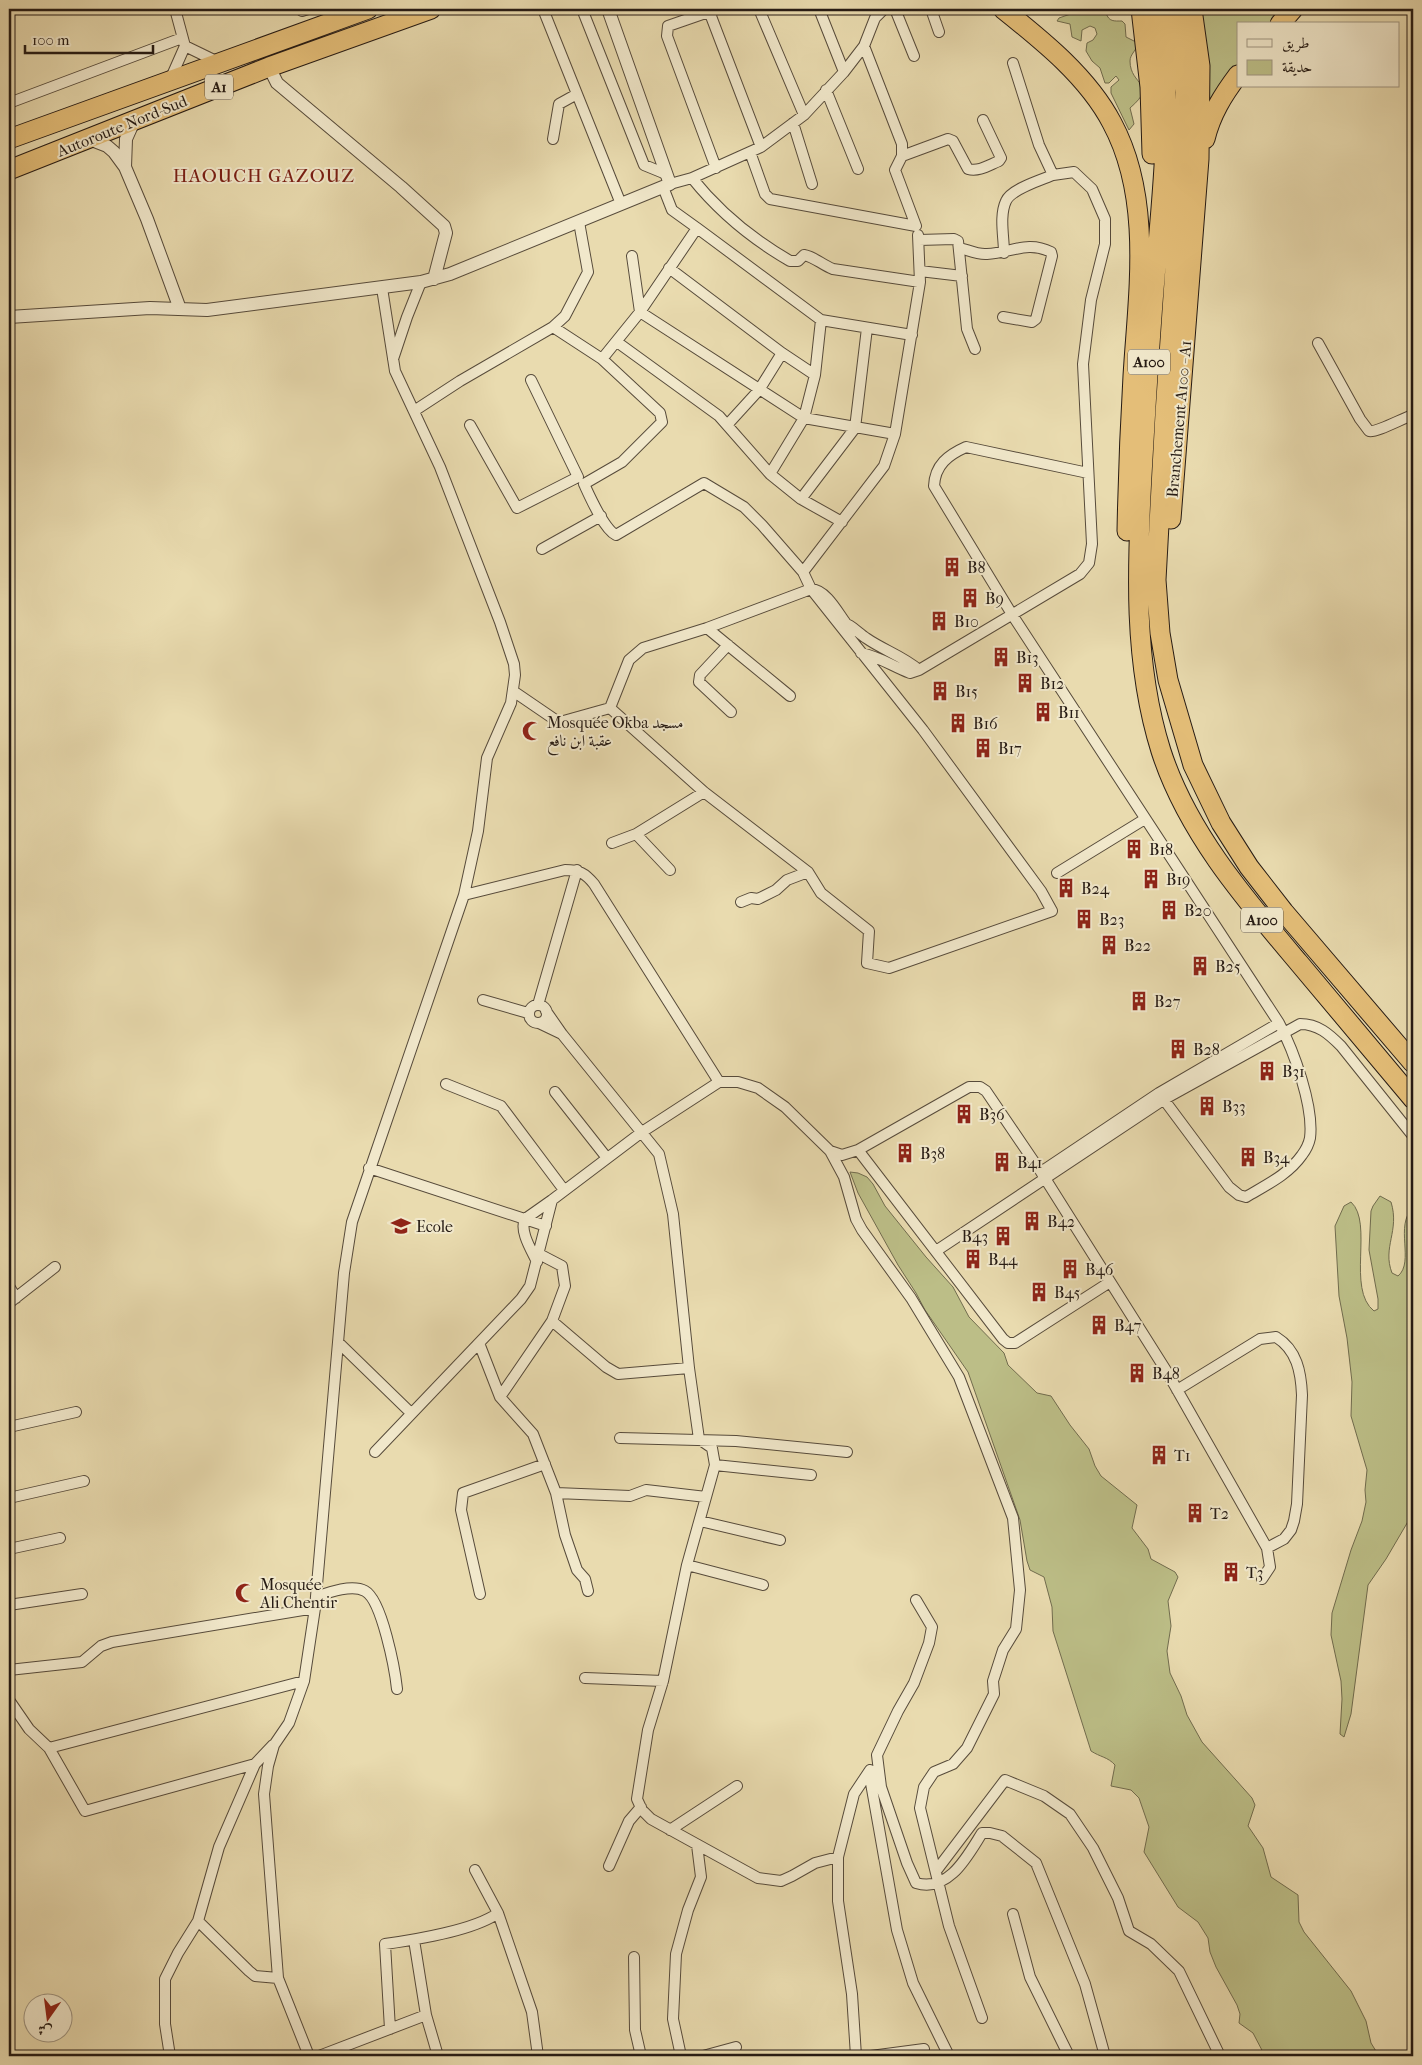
<svg xmlns="http://www.w3.org/2000/svg" width="1422" height="2065" font-family="'IM FELL French Canon',Amiri,serif">
<style>
.green{fill:#bcbe87;stroke:#716c4e}
.lines{fill:none;stroke-linecap:round;stroke-linejoin:round}
.minor-casing{stroke:#574b3b;stroke-width:12}
.tertiary-casing{stroke:#574b3b;stroke-width:14}
.motorway-casing{stroke:#261b14;stroke-width:21}
.minor{stroke:#f1e8cb;stroke-width:10}
.tertiary{stroke:#f1e8cb;stroke-width:12}
.motorway{stroke:#e4be78;stroke-width:19}
.labels{text-anchor:middle;dominant-baseline:central;stroke-width:4;stroke-linejoin:round;paint-order:stroke}
.shield{fill:#f1e8cb;stroke:#63584b;stroke-width:1}
.shield-label{font-size:15px;font-weight:bold;fill:#261b14}
.street-label{font-size:16px;fill:#261b14;stroke:#f1e8cb}
.poi-label{font-size:16px;fill:#261b14;stroke:#f1e8cb;text-anchor:start}
.quarter-label{font-size:19px;letter-spacing:1px;fill:#7a1f14;stroke:#f1e8cb}
</style>
<rect width="100%" height="100%" fill="#e9dbaf"/>
<filter id="stains"><feTurbulence type="fractalNoise" baseFrequency=".004" numOctaves="4"/><feColorMatrix values="0 0 0 0 .2 0 0 0 0 .09 0 0 0 0 .02 0 0 0 .5 -.17"/></filter>
<radialGradient id="worn" r=".72"><stop offset=".6" stop-color="#630" stop-opacity="0"/><stop offset="1" stop-color="#630" stop-opacity=".3"/></radialGradient>
<path class="green" d="M1091 9H1120L1119 14H1115L1109 10 1106 13C1109 22 1114 21 1122 21L1125 24 1126 37 1138 43C1137 50 1130 54 1130 61 1130 86 1159 83 1130 108L1134 124 1129 130 1111 93V87L1119 80 1116 76 1109 83H1105L1100 68 1092 61 1086 51 1087 43 1093 40 1097 34 1095 28 1090 26 1082 30 1081 41 1072 37 1070 24 1057 21 1059 18 1079 11H1090Z
M1200 9H1286L1273 24H1238V66L1228 80 1207 118Z
M850 1172 858 1173 867 1177 873 1184 885 1206 926 1257 953 1287 969 1317 1004 1353 1008 1365 1037 1393 1051 1396 1070 1425 1089 1449 1095 1466 1101 1476 1137 1505 1132 1528 1148 1549 1151 1559 1175 1572 1178 1577 1168 1601 1171 1626 1167 1651 1170 1673 1181 1696 1187 1715 1202 1742 1252 1798 1255 1805 1248 1826 1263 1848 1271 1877 1298 1895 1299 1922 1304 1932 1351 1991 1366 2021 1371 2043 1379 2056H1265L1253 2033 1239 2023 1240 2014 1237 2005 1216 1967 1210 1952 1208 1938 1198 1922 1178 1907 1144 1852 1149 1827 1139 1798 1131 1790 1111 1786 1115 1765C1108 1757 1100 1757 1091 1751L1053 1631 1052 1607 1044 1577 1030 1570 1027 1561 1020 1520 968 1372 925 1310 916 1293 898 1265 858 1193Z
M1380 1196 1391 1202C1400 1231 1382 1247 1392 1273L1398 1276C1415 1262 1394 1225 1413 1208V1513L1386 1559 1368 1585 1351 1714 1344 1737 1340 1734 1342 1699 1341 1681 1331 1635 1332 1613 1351 1550 1362 1521 1366 1502 1365 1490 1367 1470 1351 1416 1352 1382 1347 1338 1339 1296 1335 1226 1344 1206 1351 1202C1374 1223 1346 1289 1374 1311L1378 1309V1299L1369 1250 1371 1211 1373 1206Z"/>
<g class="lines">
<defs>
<path id="minor" d="M543 9 621 204
M582 9 644 165 666 174
M759 9 804 115
M819 9 844 72
M895 9 914 56
M931 9 939 32
M302 11 308 9
M709 11 761 147
M185 46 218 62
M170 80 185 46 175 9
M826 90 858 169
M9 103 182 38
M793 123 812 184
M553 139 559 104 577 94
M750 152 765 194 770 199 916 226 895 170 902 156V144L864 46
M902 156 948 139 953 141 968 169C979 172 989 165 999 161L1001 158 983 120
M716 168 667 36 668 26 717 9
M692 178C720 213 752 239 790 261H798L804 255C815 257 822 265 833 269L920 282 895 434 884 466 803 572
M670 184 692 178 761 147 804 115 844 72 864 46 875 18 884 9
M663 187 672 210 697 228
M918 235 920 282
M919 240 954 239 958 241 967 329 975 349
M960 248C968 250 978 255 987 254 1011 253 1027 240 1051 252L1052 256 1036 319 1032 322 1003 317
M1004 253C1004 237 999 216 1006 201 1011 189 1041 180 1053 175
M632 256 640 312 804 418 895 434
M669 268 782 353 815 375
M920 271 962 276
M553 327 602 359
M617 342 719 416 770 474 801 499 842 522
M1318 343 1360 419 1369 431C1376 433 1403 418 1413 415
M393 359 407 317 421 282
M414 411 460 381 553 327 565 316 588 272 579 222
M728 424 759 390 782 353
M470 425 517 508 578 477 531 380
M1088 473 966 447C948 455 935 465 934 486L1013 616 1279 1023C1294 1051 1314 1107 1310 1138 1309 1143 1305 1151 1302 1155 1288 1175 1266 1185 1246 1197L1239 1195 1229 1187 1159 1093
M770 474 804 418 815 375 821 320
M801 499 855 428 867 328
M542 549 601 516
M840 622C850 623 858 633 866 638 883 650 903 656 919 670
M707 628 790 696
M728 645 700 675 699 682 731 712
M861 653C880 657 892 666 910 673L919 670 1080 574 1089 563 1092 544 1083 364 1091 300 1105 244V219L1092 189 1074 172 1053 175 1039 145 1013 63
M513 691 554 719 560 722 610 708
M610 708 704 792 808 872 821 893 869 931 867 963 889 968 1052 911 1041 891 923 730 811 589 803 572 762 525 744 507 704 483 616 535C604 529 590 497 584 484L622 462 662 422 660 413 602 359 640 312 697 228 821 320 912 335
M610 708 629 660 643 648 707 628 811 589C826 590 837 611 845 622
M636 834 670 870
M612 843 636 834 704 792
M1057 873 1145 819
M464 895 565 870C579 870 585 873 594 884L719 1082
M741 902 751 898 758 899 776 890 787 880 808 872
M483 1000 528 1013
M529 1014a9 9 0 1 1 18 0a9 9 0 1 1-18 0Z
M538 1005 577 870
M539 1023 562 1034 546 1011
M562 1034 659 1154 673 1214 689 1368 699 1439 712 1448 715 1465 687 1565 663 1681 648 1730 637 1799 642 1810 651 1819 758 1878 781 1881 792 1876 815 1863 838 1857V1901L852 1994 856 2056
M446 1084 501 1106 564 1190
M555 1092 607 1158
M858 1150 1003 1339 1008 1343H1015L1110 1282
M830 1151 844 1177 856 1219 862 1230 911 1298 959 1377 1013 1518 1020 1590 1016 1629 1003 1650 993 1681 994 1694 967 1748 953 1764 934 1772 924 1787 920 1808 949 1926 982 2018
M369 1168 546 1226
M1041 1172 1159 1093 1279 1023
M936 1251 1163 1100 1300 1024C1318 1024 1329 1034 1341 1046L1413 1136
M537 1262C532 1251 519 1231 525 1219L552 1200
M9 1286 16 1298
M9 1303 55 1267
M552 1321 606 1367 618 1374 689 1368
M339 1343 411 1413
M479 1343 500 1397 533 1434 556 1493 565 1535 577 1570 585 1579 588 1591
M1177 1390 1260 1339 1276 1337C1297 1350 1301 1372 1302 1395L1297 1504 1294 1521 1291 1530 1284 1539 1267 1548
M500 1397 552 1321 565 1286 562 1266 539 1254
M9 1427 76 1412
M620 1438 736 1441 847 1452
M375 1452 521 1299 530 1286 552 1200 642 1132 719 1082H738L758 1088 785 1107 830 1151 842 1155 858 1150 969 1087H980L986 1091 1041 1172 1167 1372 1267 1548 1270 1567 1262 1579
M715 1465 811 1475
M556 1493 630 1496 646 1490 706 1497
M9 1498 84 1481
M700 1521 780 1540
M9 1549 60 1538
M687 1565 763 1585
M480 1594 461 1510 463 1493 545 1464
M316 1597C330 1592 352 1584 365 1591 382 1600 395 1670 397 1689
M916 1600 932 1627 929 1643 914 1683 898 1711 877 1755 881 1787 907 1863 916 1883C949 1893 968 1855 982 1833H990L1002 1836 1036 1863 1085 1984 1105 2056
M9 1605 82 1594
M9 1670 82 1662 101 1646 112 1642 315 1608
M585 1678 663 1681
M9 1700 29 1729 49 1748 85 1811 255 1764 273 1745
M49 1748 304 1681
M255 1764 219 1847 198 1921 249 1971 255 1976 278 1978
M869 1772 897 1930 913 1983 949 2056
M670 1830 737 1786
M838 1857 854 1794 870 1770
M609 1866 629 1821 641 1807
M936 1871 1005 1780 1044 1796 1070 1814 1093 1848 1118 1898 1129 1931 1151 1944 1179 1971 1220 2056
M498 1913 532 2012 538 2056
M1013 1914 1030 1977 1069 2056
M414 1940 426 2015 438 2056
M634 1957 635 2030 641 2056
M390 2029 385 1944C414 1940 475 1930 498 1913L475 1870
M170 2056 165 2024V1979L178 1953 198 1921
M309 2056 278 1978 264 1794 268 1766 274 1745 289 1723 304 1681 315 1608 344 1273 352 1222 464 895 478 831 487 758 511 703 515 675 514 664 500 622 440 467 395 371 382 288
M319 2056 426 2015
M681 2056 673 2019 676 1954 688 1910 701 1877 697 1845
M703 2056 736 2047
M871 2056 924 2049"/>
<path id="tertiary" d="M269 67 277 83 401 187 444 226 446 233 434 279
M89 139 107 146 114 152 125 167 147 219 180 309
M125 167 126 139 134 121
M9 317 150 308 207 310 421 282 450 274 670 184 608 9"/>
<path id="motorway" d="M1003 9C1043 41 1088 77 1112 123 1153 199 1138 293 1133 376 1130 427 1128 479 1127 531
M1141 9 1150 87 1152 154
M1158 9C1176 110 1159 214 1152 316 1148 369 1145 422 1142 475 1137 567 1133 662 1161 751 1187 832 1245 899 1299 963 1337 1009 1375 1054 1413 1099
M1176 9 1185 92 1184 135 1165 414 1156 580 1160 633 1168 680 1193 765 1221 823 1249 867 1284 912 1413 1063
M1280 24 1293 9
M9 139 368 9
M1205 139C1211 114 1223 95 1238 75
M9 170 269 67 431 9
M1171 519 1199 159 1200 66 1192 9"/>
</defs>
<use href="#minor" class="minor-casing"/>
<use href="#tertiary" class="tertiary-casing"/>
<use href="#motorway" class="motorway-casing"/>
<use href="#minor" class="minor"/>
<use href="#tertiary" class="tertiary"/>
<use href="#motorway" class="motorway"/>
</g>
<defs>
<symbol id="building-bare" viewBox="-9 -9 18 18"><path d="M-4-6H4V6H1V3H-1V6H-4ZM-2.5-4.3h1.7v1.8h-1.7ZM.8-4.3h1.7v1.8H.8ZM-2.5-1h1.7V.8h-1.7ZM.8-1h1.7V.8H.8Z" fill="#8f2418" stroke="#f1e8cb" stroke-width="2.5" paint-order="stroke"/></symbol>
<symbol id="mosque-bare" viewBox="-9 -9 18 18"><path d="M3.5-4.9A6 6 0 1 0 3.5 4.9A5 5 0 1 1 3.5-4.9Z" fill="#8f2418" stroke="#f1e8cb" stroke-width="2.5" paint-order="stroke"/></symbol>
<symbol id="school-bare" viewBox="-9 -9 18 18"><path d="M0-5L7-2L0 1L-7-2ZM-4 1L0 2.5L4 1V4Q0 6-4 4Z" fill="#8f2418" stroke="#f1e8cb" stroke-width="2.5" paint-order="stroke"/></symbol>
</defs>
<g fill-rule="evenodd">
<use href="#building-bare" x="938" y="553" width="28" height="28"/>
<use href="#building-bare" x="956" y="584" width="28" height="28"/>
<use href="#building-bare" x="925" y="607" width="28" height="28"/>
<use href="#building-bare" x="987" y="643" width="28" height="28"/>
<use href="#building-bare" x="1011" y="669" width="28" height="28"/>
<use href="#building-bare" x="926" y="677" width="28" height="28"/>
<use href="#building-bare" x="1029" y="698" width="28" height="28"/>
<use href="#building-bare" x="944" y="709" width="28" height="28"/>
<use href="#mosque-bare" x="518" y="717" width="28" height="28"/>
<use href="#building-bare" x="969" y="734" width="28" height="28"/>
<use href="#building-bare" x="1120" y="835" width="28" height="28"/>
<use href="#building-bare" x="1137" y="865" width="28" height="28"/>
<use href="#building-bare" x="1052" y="874" width="28" height="28"/>
<use href="#building-bare" x="1155" y="896" width="28" height="28"/>
<use href="#building-bare" x="1070" y="905" width="28" height="28"/>
<use href="#building-bare" x="1095" y="931" width="28" height="28"/>
<use href="#building-bare" x="1186" y="952" width="28" height="28"/>
<use href="#building-bare" x="1125" y="987" width="28" height="28"/>
<use href="#building-bare" x="1164" y="1035" width="28" height="28"/>
<use href="#building-bare" x="1253" y="1057" width="28" height="28"/>
<use href="#building-bare" x="1193" y="1092" width="28" height="28"/>
<use href="#building-bare" x="950" y="1100" width="28" height="28"/>
<use href="#building-bare" x="891" y="1139" width="28" height="28"/>
<use href="#building-bare" x="1234" y="1143" width="28" height="28"/>
<use href="#building-bare" x="988" y="1148" width="28" height="28"/>
<use href="#building-bare" x="1018" y="1207" width="28" height="28"/>
<use href="#school-bare" x="387" y="1212" width="28" height="28"/>
<use href="#building-bare" x="989" y="1222" width="28" height="28"/>
<use href="#building-bare" x="959" y="1245" width="28" height="28"/>
<use href="#building-bare" x="1056" y="1255" width="28" height="28"/>
<use href="#building-bare" x="1025" y="1278" width="28" height="28"/>
<use href="#building-bare" x="1085" y="1311" width="28" height="28"/>
<use href="#building-bare" x="1123" y="1359" width="28" height="28"/>
<use href="#building-bare" x="1145" y="1441" width="28" height="28"/>
<use href="#building-bare" x="1181" y="1499" width="28" height="28"/>
<use href="#building-bare" x="1217" y="1558" width="28" height="28"/>
<use href="#mosque-bare" x="231" y="1579" width="28" height="28"/>
</g>
<g class="labels">
<g class="shield">
<rect x="205" y="74.5" width="28" height="25" rx="4"/>
<rect x="1128" y="349.5" width="42" height="25" rx="4"/>
<rect x="1241" y="907.5" width="42" height="25" rx="4"/>
</g>
<g class="shield-label">
<text x="219" y="87">A1</text>
<text x="1149" y="362">A100</text>
<text x="1262" y="920">A100</text>
</g>
<g class="street-label">
<text transform="translate(122 126) rotate(-22)">Autoroute Nord-Sud</text>
<text transform="translate(1179 419) rotate(-85)">Branchement A100 - A1</text>
</g>
<g class="poi-label">
<text x="967" y="567">B8</text>
<text x="985" y="598">B9</text>
<text x="954" y="621">B10</text>
<text x="1016" y="657">B13</text>
<text x="1040" y="683">B12</text>
<text x="955" y="691">B15</text>
<text x="1058" y="712">B11</text>
<text x="547" y="722">Mosquée Okba مسجد<tspan x="547" dy="18">عقبة ابن نافع</tspan></text>
<text x="973" y="723">B16</text>
<text x="998" y="748">B17</text>
<text x="1149" y="849">B18</text>
<text x="1166" y="879">B19</text>
<text x="1081" y="888">B24</text>
<text x="1184" y="910">B20</text>
<text x="1099" y="919">B23</text>
<text x="1124" y="945">B22</text>
<text x="1215" y="966">B25</text>
<text x="1154" y="1001">B27</text>
<text x="1193" y="1049">B28</text>
<text x="1282" y="1071">B31</text>
<text x="1222" y="1106">B33</text>
<text x="979" y="1114">B36</text>
<text x="920" y="1153">B38</text>
<text x="1263" y="1157">B34</text>
<text x="1017" y="1162">B41</text>
<text x="1047" y="1221">B42</text>
<text x="416" y="1226">Ecole</text>
<text x="988" y="1236" text-anchor="end">B43</text>
<text x="988" y="1259">B44</text>
<text x="1085" y="1269">B46</text>
<text x="1054" y="1292">B45</text>
<text x="1114" y="1325">B47</text>
<text x="1152" y="1373">B48</text>
<text x="1174" y="1455">T1</text>
<text x="1210" y="1513">T2</text>
<text x="1246" y="1572">T3</text>
<text x="260" y="1584">Mosquée<tspan x="260" dy="18">Ali Chentir</tspan></text>
</g>
<g class="quarter-label">
<text x="264" y="176">HAOUCH GAZOUZ</text>
</g>
</g>
<rect width="1422" height="2065" fill="none" stroke="#e9dbaf" stroke-width="30"/>
<rect x="10" y="10" width="1402" height="2045" fill="none" stroke="#261b14" stroke-width="2.5"/>
<rect x="15" y="15" width="1392" height="2035" fill="none" stroke="#261b14"/>
<rect x="1237" y="22" width="162" height="65" fill="#f1e8cb" stroke="#a09682"/>
<rect x="1247" y="39" width="25" height="8" fill="#f1e8cb" stroke="#a09682"/>
<text x="1282" y="48" font-size="15" fill="#261b14">طريق</text>
<rect x="1247" y="60" width="25" height="15" fill="#bcbe87" stroke="#a09682"/>
<text x="1282" y="72" font-size="15" fill="#261b14">حديقة</text>
<g transform="translate(48 2018) rotate(194)"><circle r="24" fill="#f1e8cb" stroke="#a09682"/>
<path d="M0-4L9 19L0 12L-9 19Z" fill="#8f2418"/>
<text y="-8" font-size="14" font-weight="bold" text-anchor="middle" fill="#261b14">ش</text>
</g>
<path d="M25 45v8h128v-8" fill="none" stroke="#261b14" stroke-width="2.5"/>
<text x="32" y="45" font-size="15" fill="#261b14" stroke="#f1e8cb" stroke-width="4" paint-order="stroke">100 m</text>
<rect width="100%" height="100%" filter="url(#stains)"/>
<rect width="100%" height="100%" fill="url(#worn)"/>
</svg>
